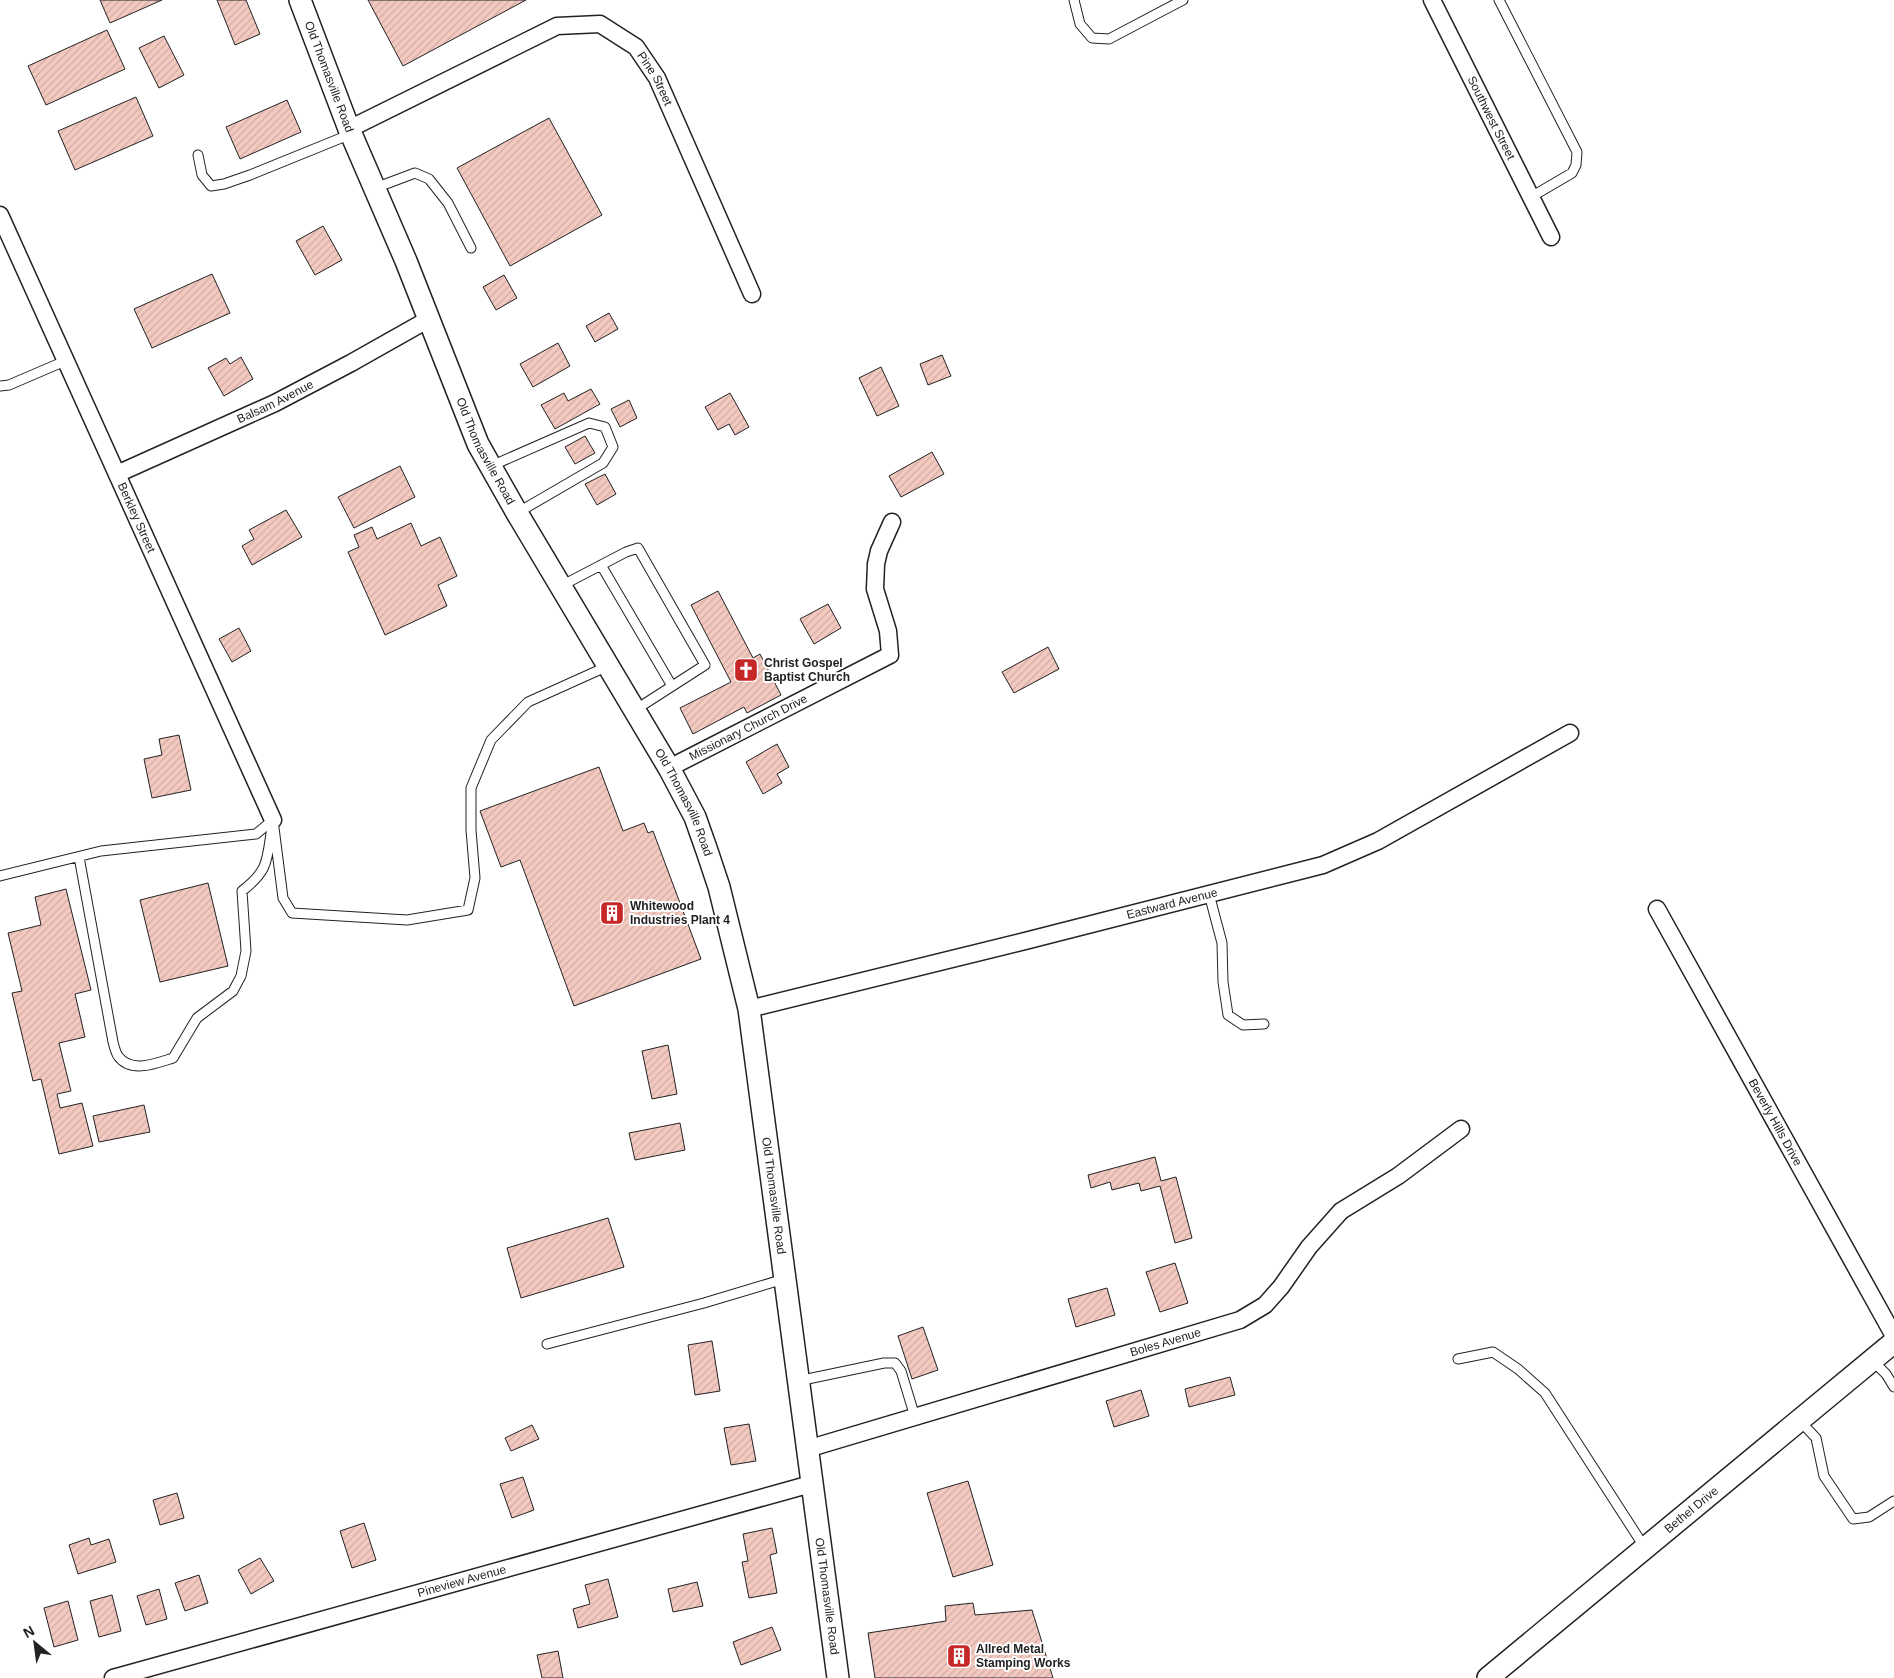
<svg xmlns="http://www.w3.org/2000/svg" width="1894" height="1678" font-family="Helvetica,sans-serif">
<style>
.building{fill:url(#building-hatch);stroke:#222}
.lines{fill:none;stroke-linecap:round;stroke-linejoin:round}
.service-casing{stroke:#222;stroke-width:11}
.minor-casing{stroke:#222;stroke-width:19}
.tertiary-casing{stroke:#222;stroke-width:24}
.service{stroke:#fff;stroke-width:9}
.minor{stroke:#fff;stroke-width:16}
.tertiary{stroke:#fff;stroke-width:21}
.labels{text-anchor:middle;dominant-baseline:central;stroke-width:4;stroke-linejoin:round;paint-order:stroke}
.street-label{font-size:12px;fill:#222;stroke:#fff}
.poi-label{font-size:12px;font-weight:bold;fill:#222;stroke:#fff;text-anchor:start}
</style>
<defs>
<pattern id="building-hatch" width="6" height="6" patternUnits="userSpaceOnUse" patternTransform="scale(1.25)"><rect width="6" height="6" fill="#f3c9c0"/><path d="M-1 1l2-2M0 6l6-6M5 7l2-2" fill="none" stroke="#d0aca5"/></pattern>
</defs>
<rect width="100%" height="100%" fill="#fff"/>
<path class="building" d="M100 0H162L110 23Z
M217 0H246L260 34 235 45Z
M368 0H526L403 66Z
M107 30 125 69 46 105 28 66Z
M164 36 184 75 159 88 139 48Z
M136 97 153 136 75 170 58 131Z
M287 100 301 132 240 159 226 127Z
M549 118 602 215 510 266 457 168Z
M323 226 342 260 315 275 296 241Z
M212 274 230 313 152 348 134 309Z
M504 275 517 298 496 310 483 287Z
M609 313 618 329 595 342 586 326Z
M558 343 570 366 533 387 520 364Z
M942 355 951 376 928 385 920 364Z
M241 357 253 379 224 396 208 368 226 358 230 364Z
M881 367 899 406 877 416 859 378Z
M591 389 600 404 555 429 541 405 564 393 568 401Z
M730 393 749 427 735 435 729 424 718 430 705 407Z
M629 400 637 418 620 427 611 409Z
M585 436 595 453 575 464 565 447Z
M932 452 944 474 901 497 889 476Z
M400 466 415 497 354 528 338 497Z
M605 474 616 494 597 505 585 484Z
M286 510 302 537 252 565 242 546 254 539 249 530Z
M411 523 421 546 440 537 457 576 438 585 447 606 385 635 348 552 359 547 354 535 372 527 377 539Z
M718 591 753 658 760 654 781 695 747 713 744 707 693 734 680 708 731 682 691 605Z
M828 604 841 628 814 644 800 619Z
M239 628 251 651 232 662 219 639Z
M1048 647 1059 669 1014 693 1002 672Z
M179 735 191 790 152 798 144 759 162 755 159 739Z
M777 744 789 767 777 774 782 783 763 794 746 762Z
M599 767 623 831 644 823 648 833 653 831 701 959 574 1006 520 860 501 867 480 811Z
M208 883 228 966 160 982 140 900Z
M66 889 91 990 75 994 85 1037 59 1043 71 1091 57 1094 60 1108 82 1103 93 1146 59 1154 41 1079 33 1081 12 993 22 991 8 933 41 925 35 897Z
M668 1045 677 1094 652 1099 642 1051Z
M144 1105 150 1132 99 1142 93 1116Z
M680 1123 685 1150 635 1160 629 1133Z
M1155 1157 1161 1181 1176 1177 1192 1238 1175 1243 1160 1186 1141 1191 1139 1183 1112 1190 1110 1182 1091 1188 1088 1175Z
M608 1218 624 1267 521 1298 507 1248Z
M1175 1263 1188 1303 1160 1312 1146 1272Z
M1107 1288 1115 1315 1076 1327 1068 1299Z
M923 1327 938 1370 912 1379 898 1336Z
M712 1341 720 1391 695 1395 688 1345Z
M1230 1377 1235 1395 1189 1407 1185 1389Z
M1141 1390 1149 1416 1114 1427 1106 1401Z
M749 1424 756 1461 731 1465 724 1428Z
M532 1425 539 1439 511 1451 505 1438Z
M523 1477 534 1510 512 1518 500 1484Z
M968 1481 993 1565 953 1577 927 1493Z
M177 1493 184 1518 160 1525 153 1500Z
M364 1523 376 1560 352 1568 340 1531Z
M772 1528 777 1553 770 1555 777 1593 749 1598 742 1562 748 1561 743 1534Z
M89 1538 91 1545 109 1539 116 1562 78 1574 69 1545Z
M260 1558 274 1581 251 1594 238 1570Z
M199 1575 208 1603 185 1611 175 1583Z
M608 1579 618 1617 578 1628 573 1609 590 1604 585 1585Z
M697 1582 703 1606 673 1612 668 1589Z
M159 1589 167 1619 146 1625 137 1596Z
M112 1595 121 1631 99 1637 90 1601Z
M68 1601 78 1640 54 1647 44 1608Z
M973 1603 975 1615 1032 1610 1053 1678H875L868 1633 946 1621 945 1606Z
M772 1627 781 1650 741 1665 733 1642Z
M558 1651 563 1678H542L537 1655Z"/>
<g class="lines">
<defs>
<path id="service" d="M1074 0 1080 24 1092 38 1109 39 1183 0
M1499 0 1577 152 1576 165 1572 173 1531 197
M198 155 202 175 211 186 224 184 250 175 351 134
M375 188 415 173 429 179 448 203 471 248
M0 386 9 385 65 361
M491 466 589 423 605 427 613 447 603 463 517 513
M601 565 672 686
M561 586 626 552 638 548 705 665 635 710
M273 820 283 898 292 913 407 920 468 910 475 878 471 830V788L491 740 528 702 608 666
M79 857 113 1042C114 1046 116 1053 118 1056 131 1074 157 1063 173 1058L197 1018 233 991 241 976 246 951 242 891C267 872 267 862 271 833
M0 876 101 851 256 834 273 820
M1209 894 1222 943 1223 982 1228 1015 1243 1025 1264 1024
M547 1344 704 1303 784 1279
M1458 1359 1493 1352 1518 1369 1545 1393 1645 1548
M1872 1360 1886 1374 1894 1387
M798 1381 884 1363H895L901 1371 915 1417
M1800 1421 1816 1438 1824 1476 1853 1519 1869 1517 1894 1501"/>
<g id="minor">
<path id="s1" d="M1432 0 1551 237"/>
<path id="s2" d="M349 129 557 26 600 24 636 47 657 78 752 294"/>
<path id="s3" d="M0 215 273 820"/>
<path id="s4" d="M117 474 275 403 351 363 429 319"/>
<path id="s5" d="M669 768 890 655 888 631 875 589 876 564 879 551 892 522"/>
<path id="s6" d="M1657 909 1894 1336"/>
<path id="s7" d="M749 1009 1029 940 1323 865 1378 841 1570 733"/>
<path id="s8" d="M807 1449 1240 1320 1265 1305 1281 1287 1309 1247 1341 1211 1398 1176 1461 1129"/>
<path id="s9" d="M113 1678 811 1484"/>
</g>
<g id="tertiary">
<path id="s10" d="M300 0 349 129 406 261 478 444 517 513 669 768 695 817 707 851 719 887 749 1009 838 1678"/>
<path id="s11" d="M1488 1678 1894 1342"/>
</g>
</defs>
<use href="#service" class="service-casing"/>
<use href="#minor" class="minor-casing"/>
<use href="#tertiary" class="tertiary-casing"/>
<use href="#service" class="service"/>
<use href="#minor" class="minor"/>
<use href="#tertiary" class="tertiary"/>
</g>
<defs>
<symbol id="church-square" viewBox="-11 -11 22 22"><rect x="-9" y="-9" width="18" height="18" rx="4" fill="#c62828" stroke="#fff"/><path d="M-1.2-6h2.4v3.5h3.3v2.4h-3.3V6h-2.4V-.1h-3.3v-2.4h3.3Z" fill="#fff"/></symbol>
<symbol id="building-square" viewBox="-11 -11 22 22"><rect x="-9" y="-9" width="18" height="18" rx="4" fill="#c62828" stroke="#fff"/><path d="M-4-6H4V6H1V3H-1V6H-4ZM-2.5-4.3h1.7v1.8h-1.7ZM.8-4.3h1.7v1.8H.8ZM-2.5-1h1.7V.8h-1.7ZM.8-1h1.7V.8H.8Z" fill="#fff"/></symbol>
</defs>
<g fill-rule="evenodd">
<use href="#church-square" x="732" y="656" width="28" height="28"/>
<use href="#building-square" x="598" y="899" width="28" height="28"/>
<use href="#building-square" x="945" y="1642" width="28" height="28"/>
</g>
<g class="labels">
<g class="street-label">
<text stroke="none"><textPath href="#s10" startOffset="82">Old Thomasville Road</textPath></text>
<text stroke="none"><textPath href="#s2" startOffset="355">Pine Street</textPath></text>
<text stroke="none"><textPath href="#s1" startOffset="132">Southwest Street</textPath></text>
<text stroke="none"><textPath href="#s4" startOffset="174">Balsam Avenue</textPath></text>
<text stroke="none"><textPath href="#s10" startOffset="488">Old Thomasville Road</textPath></text>
<text stroke="none"><textPath href="#s3" startOffset="332">Berkley Street</textPath></text>
<text stroke="none"><textPath href="#s5" startOffset="89">Missionary Church Drive</textPath></text>
<text stroke="none"><textPath href="#s10" startOffset="892">Old Thomasville Road</textPath></text>
<text stroke="none"><textPath href="#s7" startOffset="436">Eastward Avenue</textPath></text>
<text stroke="none"><textPath href="#s6" startOffset="244">Beverly Hills Drive</textPath></text>
<text stroke="none"><textPath href="#s10" startOffset="1298">Old Thomasville Road</textPath></text>
<text stroke="none"><textPath href="#s8" startOffset="374">Boles Avenue</textPath></text>
<text stroke="none"><textPath href="#s11" startOffset="264">Bethel Drive</textPath></text>
<text stroke="none"><textPath href="#s9" startOffset="362">Pineview Avenue</textPath></text>
<text stroke="none"><textPath href="#s10" startOffset="1702">Old Thomasville Road</textPath></text>
</g>
<g class="poi-label">
<text x="764" y="663">Christ Gospel<tspan x="764" dy="14">Baptist Church</tspan></text>
<text x="630" y="906">Whitewood<tspan x="630" dy="14">Industries Plant 4</tspan></text>
<text x="976" y="1649">Allred Metal<tspan x="976" dy="14">Stamping Works</tspan></text>
</g>
</g>
<g transform="translate(35 1643) rotate(331)" stroke="#ffffff" stroke-width="4" paint-order="stroke">
<path d="M0-4L9 19L0 12L-9 19Z" fill="#222222"/>
<text y="-8" font-size="14" font-weight="bold" text-anchor="middle" fill="#222222">N</text>
</g>
</svg>
